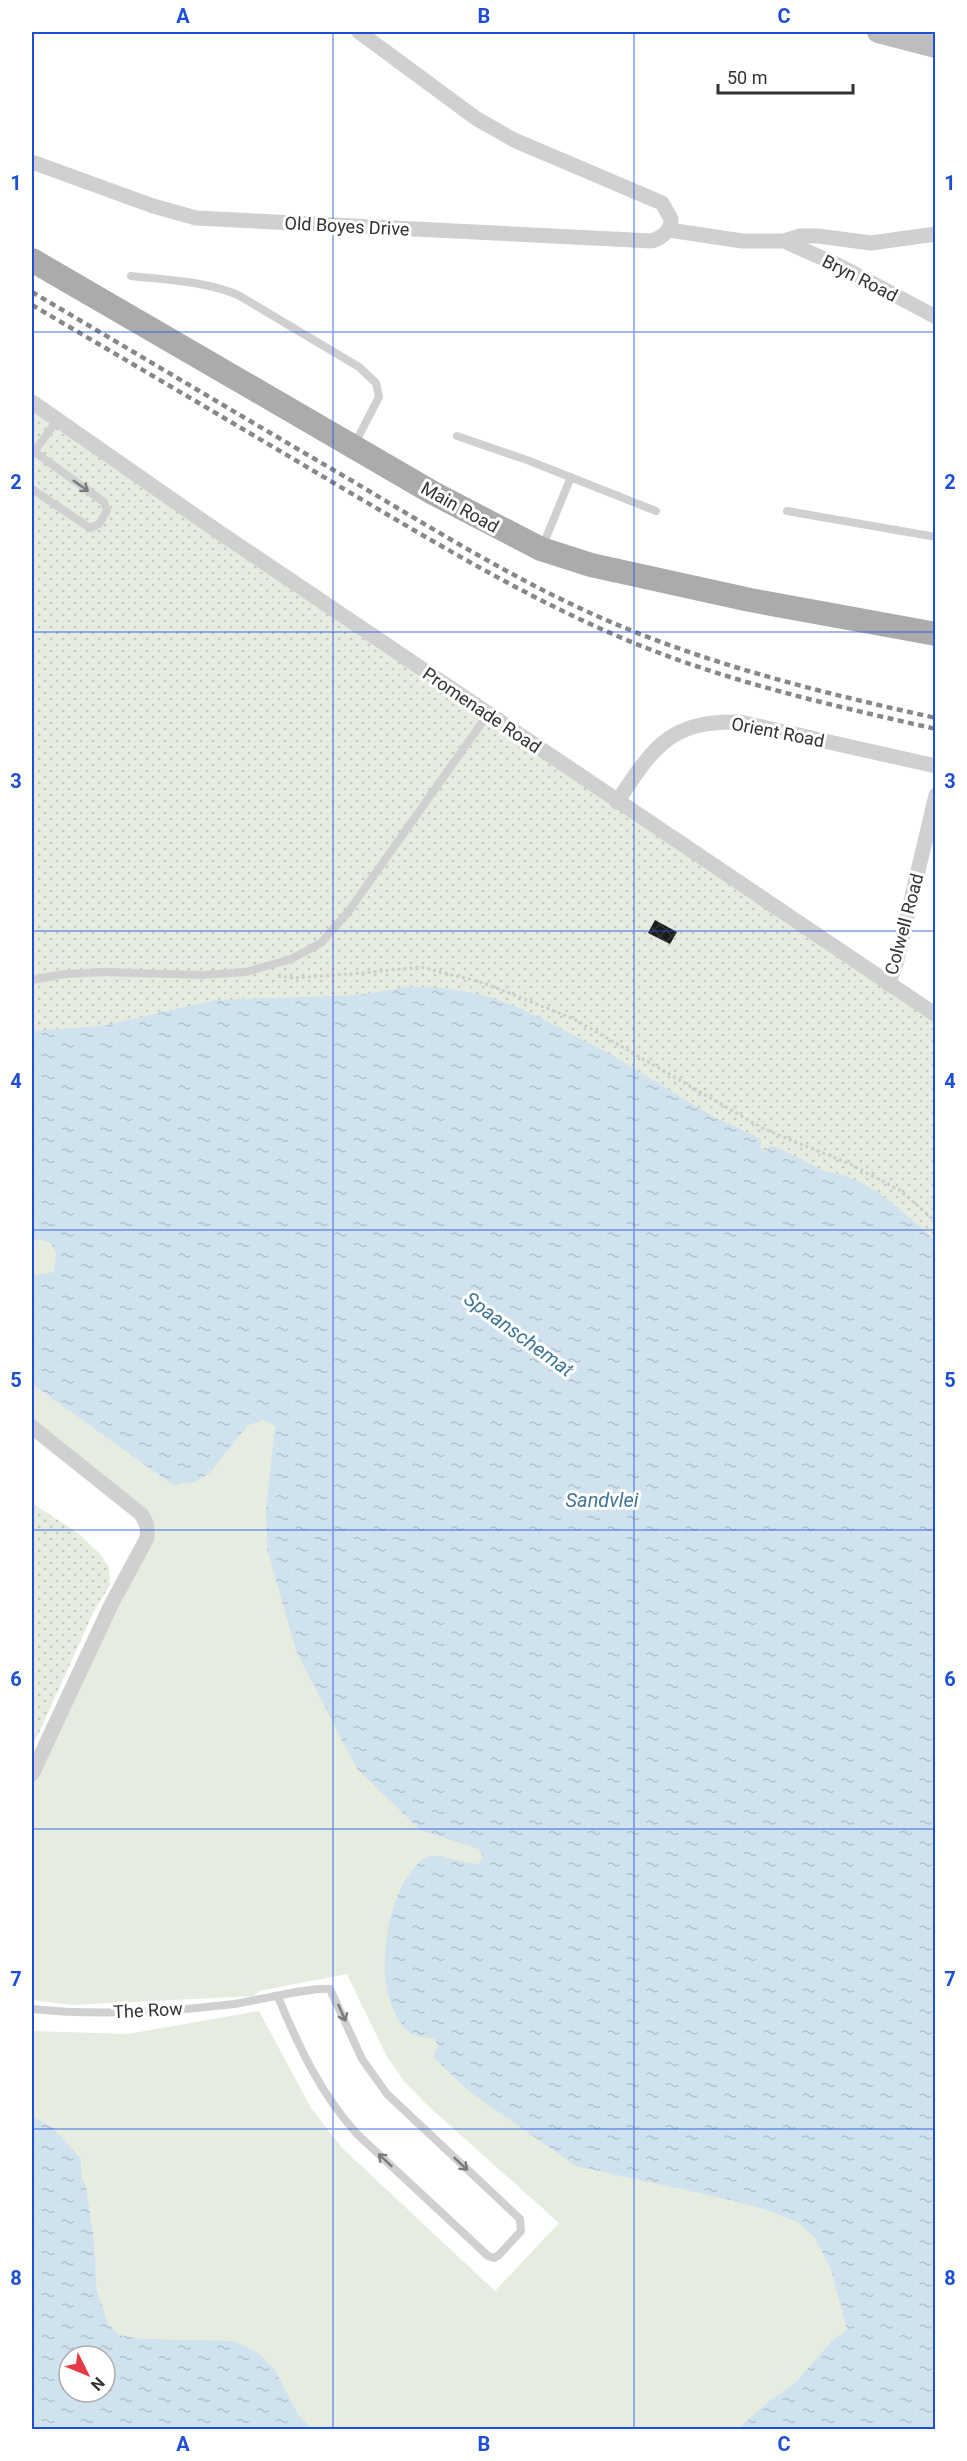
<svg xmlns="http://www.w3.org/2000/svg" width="967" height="2461" font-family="Roboto,sans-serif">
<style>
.grass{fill:#e6ecdf}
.park{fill:url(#park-dots)}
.water{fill:url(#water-ripples);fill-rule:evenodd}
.building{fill:url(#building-cross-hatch)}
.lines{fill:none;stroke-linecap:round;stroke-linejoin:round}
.path{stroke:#cdcdcd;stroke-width:3;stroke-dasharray:3 3;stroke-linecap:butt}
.service{stroke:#d0d0d0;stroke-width:8}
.minor{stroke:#d0d0d0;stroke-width:15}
.secondary{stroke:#bdbdbd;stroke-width:22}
.primary{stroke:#ababab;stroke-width:24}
.rail{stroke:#888;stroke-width:4.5;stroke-dasharray:6 4.5;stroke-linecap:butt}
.oneway{stroke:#7a7a7a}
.grid{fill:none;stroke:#1d4ed8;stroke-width:1.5;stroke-opacity:0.55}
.labels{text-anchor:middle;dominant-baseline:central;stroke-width:6;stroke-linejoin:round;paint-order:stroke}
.street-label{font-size:18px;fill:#333;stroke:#fff}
.water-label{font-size:20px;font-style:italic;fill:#3f7597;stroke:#fff}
.neatline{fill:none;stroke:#1d4ed8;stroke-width:2}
.grid-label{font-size:20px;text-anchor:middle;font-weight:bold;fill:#1d4ed8}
</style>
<defs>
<pattern id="park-dots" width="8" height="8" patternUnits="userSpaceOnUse" patternTransform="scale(1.5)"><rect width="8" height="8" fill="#e6ecdf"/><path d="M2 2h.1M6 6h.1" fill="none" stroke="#c6cbc0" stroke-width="1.8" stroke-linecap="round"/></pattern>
<pattern id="water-ripples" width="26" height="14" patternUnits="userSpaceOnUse" patternTransform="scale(1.5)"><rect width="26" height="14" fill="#cfe2ee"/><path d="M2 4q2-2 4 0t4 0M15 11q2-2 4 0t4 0" fill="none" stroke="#b2c2cd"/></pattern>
<pattern id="building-cross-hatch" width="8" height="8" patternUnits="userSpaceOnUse" patternTransform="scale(1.5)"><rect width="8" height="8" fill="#1a1a1a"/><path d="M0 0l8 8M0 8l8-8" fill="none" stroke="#333"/></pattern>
</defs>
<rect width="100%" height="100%" fill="#fff"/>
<path class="grass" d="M41 1240 51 1244 56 1253 54 1273 32 1276V1241Z
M32 1384 173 1485 210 1473 248 1425 264 1420 275 1426 266 1510 267 1549 296 1651 357 1769 420 1830 480 1849 483 1857 478 1864H465L437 1856 410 2033 435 2039 438 2047 576 2166 730 2200 767 2210 799 2223 815 2238 831 2270 847 2330 832 2341 794 2384 769 2401 738 2429H313L298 2414 276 2372 145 2339 119 2335 108 2323 97 2290 94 2239 86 2186 82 2178 81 2158 52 2127 32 2116V2031L128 2034 259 2011 311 2108 342 2148 495 2291 559 2223 426 2104 404 2081 386 2055 347 1974 259 1991 254 1996 72 2005 32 2000V1781L64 1709 155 1535 154 1523 147 1511 32 1420Z"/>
<path class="park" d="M32 402 935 1015V2429H738L769 2401 794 2384 832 2341 847 2330 831 2270 815 2238 799 2223 767 2210 730 2200 576 2166 470 2092 434 2058V2052L438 2047 435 2039C428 2037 414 2037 409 2032 371 1998 383 1907 411 1872 416 1866 420 1859 428 1857 441 1853 462 1864 478 1864L483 1857 479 1849 420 1830 357 1769 296 1651 267 1549 266 1510 275 1426 264 1420 248 1425 210 1473 195 1482 173 1485 32 1384V1276L54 1272 56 1253 51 1244 41 1240 32 1241Z
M32 1503 78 1533 100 1554 109 1567 110 1585 94 1611 32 1748Z"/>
<path class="water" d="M407 987C450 986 499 995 537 1017L541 1013 542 1019 610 1054 712 1116 761 1139 759 1147 765 1152 770 1146 776 1147 827 1172C867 1175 906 1215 935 1240V2429H738L769 2401 794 2384 832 2341 847 2330 831 2270 815 2238 799 2223 767 2210 730 2200 576 2166 470 2092 434 2058V2052L438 2047 435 2039C428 2037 414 2037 409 2032 371 1999 383 1907 411 1872 416 1866 420 1859 428 1857 441 1853 462 1864 478 1864L483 1857 479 1849 420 1830 357 1769 296 1651 267 1549 266 1510 275 1426 264 1420 248 1425 210 1473 195 1482 173 1485 32 1384V1276L54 1272 56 1253 51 1244 41 1240 32 1241V1031L102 1026 216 1000 359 995Z
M32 2116 52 2127 81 2158 82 2178 86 2186 94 2239 97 2290 108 2323 119 2335 145 2339 235 2341 260 2354 276 2372 298 2414 313 2429H32ZM69 2356H105V2392H69Z"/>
<path class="building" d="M655 920 677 932 670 944 648 933Z"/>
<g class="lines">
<path class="path" d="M278 976 293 978 363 973 421 967 484 983 574 1019 764 1129 850 1164 901 1191 936 1222"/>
<path class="service" d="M131 276C167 280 204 281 238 295L359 367 376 383 379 397 354 445
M457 436 527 460 656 511
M32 450 104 502 107 511 99 524 90 528 32 489
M32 455 57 420
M787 511 936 537
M543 545 571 477
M32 980 64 974 104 972 202 975 246 972 291 959 321 943 348 912 488 714
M32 2009C98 2016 168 2012 234 2004 255 2001 315 1986 330 1989L362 2059 387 2094 520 2219 521 2231 499 2255 494 2258 488 2256 357 2134C320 2093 299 2047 278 1997"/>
<path class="minor" d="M32 162 153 206 196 218 652 241C663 237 671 231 671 219L662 203 514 140 477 119 359 32
M669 230 742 241H784L800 236H818L871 243 936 234
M784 241 842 267 936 317
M32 402 213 528 936 1015
M617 802C653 748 669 720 740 722L936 766
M888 984 896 964 936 795
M32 1427 141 1514C147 1523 148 1528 147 1538L111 1605 32 1774"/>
<path class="secondary" d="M878 32 936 47"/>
<path class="primary" d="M32 260 433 493 541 549 591 565 750 600 936 634"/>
<path class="rail" d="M32 292C139 355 246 419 354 482 443 535 533 591 630 630 729 670 832 695 936 718
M32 305C138 367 243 429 349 492 446 549 544 608 649 649 741 685 839 707 936 729"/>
</g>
<defs><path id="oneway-shaft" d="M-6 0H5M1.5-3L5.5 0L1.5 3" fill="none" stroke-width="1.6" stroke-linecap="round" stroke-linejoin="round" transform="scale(1.5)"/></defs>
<g class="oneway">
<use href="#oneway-shaft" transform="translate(81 486) rotate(35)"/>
<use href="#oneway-shaft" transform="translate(342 2013) rotate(66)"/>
<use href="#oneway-shaft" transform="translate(385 2160) rotate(-137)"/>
<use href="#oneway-shaft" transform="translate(461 2164) rotate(43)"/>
</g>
<path class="grid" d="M333 32V2430M634 32V2430M32 332H936M32 632H936M32 931H936M32 1230H936M32 1530H936M32 1829H936M32 2129H936"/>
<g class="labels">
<g class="street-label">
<text transform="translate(347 226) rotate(3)">Old Boyes Drive</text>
<text transform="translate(860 278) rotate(27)">Bryn Road</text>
<text transform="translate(460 507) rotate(29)">Main Road</text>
<text transform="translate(482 710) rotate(34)">Promenade Road</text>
<text transform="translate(778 732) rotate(11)">Orient Road</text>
<text transform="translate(904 924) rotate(-75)">Colwell Road</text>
<text transform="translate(148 2010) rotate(-3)">The Row</text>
</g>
<g class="water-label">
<text transform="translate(519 1334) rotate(36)">Spaanschemat</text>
<text x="602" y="1500">Sandvlei</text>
</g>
</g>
<rect width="967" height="2461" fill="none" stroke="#ffffff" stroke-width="66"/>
<g transform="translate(87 2374) rotate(133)"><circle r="28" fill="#ffffff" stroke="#adadad" stroke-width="1.5"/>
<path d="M0-4.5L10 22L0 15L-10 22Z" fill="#e63946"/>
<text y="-9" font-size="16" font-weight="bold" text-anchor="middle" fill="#333333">N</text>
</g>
<path d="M718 84v9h135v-9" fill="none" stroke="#333333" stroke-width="3"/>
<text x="727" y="84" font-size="18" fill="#333333" stroke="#ffffff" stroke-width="4.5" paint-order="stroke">50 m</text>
<rect x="33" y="33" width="901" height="2395" class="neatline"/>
<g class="grid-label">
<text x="183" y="23">A</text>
<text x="484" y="23">B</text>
<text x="784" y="23">C</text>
<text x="16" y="190">1</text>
<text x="950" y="190">1</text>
<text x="16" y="489">2</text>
<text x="950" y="489">2</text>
<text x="16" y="788">3</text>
<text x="950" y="788">3</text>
<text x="16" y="1088">4</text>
<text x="950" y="1088">4</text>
<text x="16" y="1387">5</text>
<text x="950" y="1387">5</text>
<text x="16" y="1686">6</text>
<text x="950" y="1686">6</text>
<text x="16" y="1986">7</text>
<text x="950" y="1986">7</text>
<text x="16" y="2285">8</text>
<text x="950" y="2285">8</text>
<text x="183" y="2451">A</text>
<text x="484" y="2451">B</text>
<text x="784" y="2451">C</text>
</g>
</svg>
